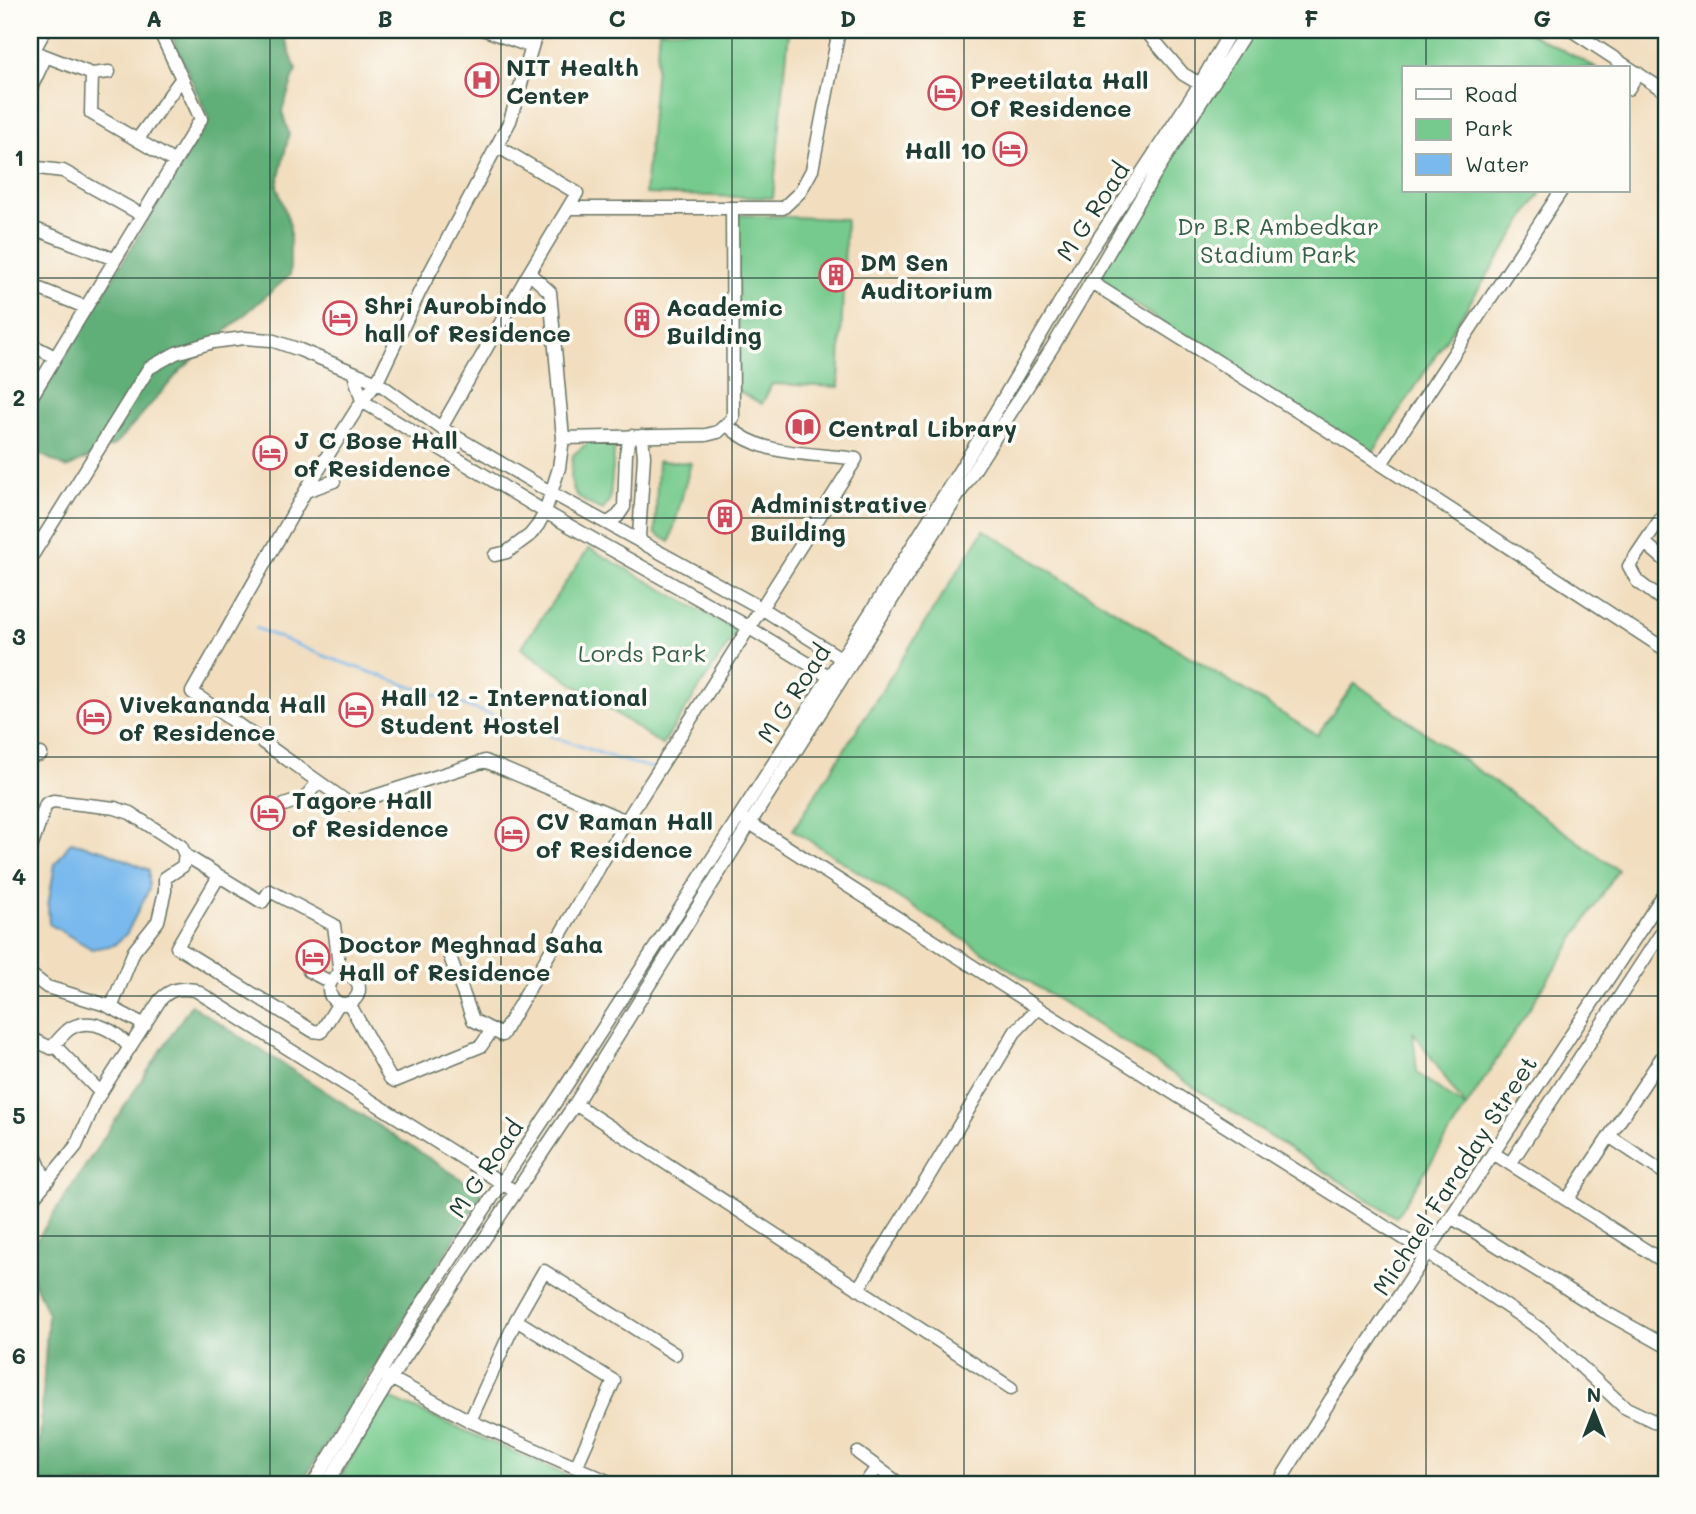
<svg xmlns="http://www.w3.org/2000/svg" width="1696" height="1514" font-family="Mali,sans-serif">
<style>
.green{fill:#76ca8d;stroke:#4a8460;stroke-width:2;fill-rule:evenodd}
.forest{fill:#60ae78;stroke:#407656;stroke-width:2}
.water{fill:#79b9ed;stroke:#4c7b90;stroke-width:2}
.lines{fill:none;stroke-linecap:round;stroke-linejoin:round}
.stream{stroke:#79b9ed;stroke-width:2.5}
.minor-casing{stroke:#697565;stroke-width:15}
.minor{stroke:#fff;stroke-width:12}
.grid{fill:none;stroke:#1f3d34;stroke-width:2;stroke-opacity:0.55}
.labels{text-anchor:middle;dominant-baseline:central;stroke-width:7;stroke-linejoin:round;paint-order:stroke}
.poi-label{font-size:24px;font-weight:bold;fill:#1f3d34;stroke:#fdfcf7;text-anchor:start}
.street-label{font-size:24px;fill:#1f3d34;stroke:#fdfcf7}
.park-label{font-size:24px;fill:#35604a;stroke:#fdfcf7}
.neatline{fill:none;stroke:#1f3d34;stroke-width:2.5}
.grid-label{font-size:23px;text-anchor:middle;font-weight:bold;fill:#1f3d34}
</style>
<rect width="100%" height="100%" fill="#fdfcf7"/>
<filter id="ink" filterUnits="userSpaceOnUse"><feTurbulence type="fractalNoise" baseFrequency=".0143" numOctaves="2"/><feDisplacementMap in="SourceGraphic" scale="14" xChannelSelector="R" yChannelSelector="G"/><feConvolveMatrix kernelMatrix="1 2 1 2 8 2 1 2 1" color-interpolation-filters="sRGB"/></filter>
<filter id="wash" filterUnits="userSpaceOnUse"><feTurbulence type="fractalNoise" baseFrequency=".00686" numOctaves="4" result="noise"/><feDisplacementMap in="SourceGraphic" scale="28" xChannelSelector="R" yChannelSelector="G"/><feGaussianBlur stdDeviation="1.57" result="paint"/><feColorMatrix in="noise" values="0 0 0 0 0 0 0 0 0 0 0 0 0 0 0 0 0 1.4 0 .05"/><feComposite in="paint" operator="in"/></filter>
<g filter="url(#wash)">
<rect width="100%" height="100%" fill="#f2debf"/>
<path class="green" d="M659 30H789L773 198 645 194Z
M1252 30H1524L1597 68H1404V191H1542L1370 457 1094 278Z
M738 215 846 219 839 387 772 384 762 404 738 391Z
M591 440 615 443 610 499 603 510C569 497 569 488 573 455Z
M658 461 691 463 670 542 655 533Z
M984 530 1317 735 1355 683 1618 870 1396 1217 793 830ZM1413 1031 1465 1107H1464L1417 1073Z
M589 548 737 631 662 745 521 648Z
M385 1396 578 1480 575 1484H337Z"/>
<path class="forest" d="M169 30H282L296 70 282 111 289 134 277 186 290 226V275L180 371 116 444 67 468 32 450 33 410 209 119Z
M191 1005 483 1193 301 1484H37L48 1314 30 1272V1250Z"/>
<path class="water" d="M71 842 105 851 149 870V889L127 933 114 945 92 949 49 924 48 906 55 864Z"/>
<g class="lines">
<path class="stream" d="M256 628 327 657 614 758 655 769"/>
</g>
</g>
<g filter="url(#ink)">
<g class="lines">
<defs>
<path id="minor" d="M485 30 532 47
M537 30 510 121 420 291 377 382 362 401 309 485 192 692 350 804 485 761 626 821
M1145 30 1183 74 1200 84
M1571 30 1666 92
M30 50 92 74 109 72
M33 52 45 30
M92 74 91 113 175 162
M1628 89 1638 73
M30 90 45 58
M137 140 182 78
M30 167 63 171 142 215
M568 208H783L800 192 812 170 839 30
M30 227 114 259
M1091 282 1370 457 1666 650
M30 285 85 307
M30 344 55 357
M354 374 362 401 545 512 738 621 835 680
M30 399 201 119 159 30
M441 428 529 273
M642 436 644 456 639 537 642 543
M563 438 706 435 718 432 733 418 732 208
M1381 464 1561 191
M306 491 334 481
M1666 511 1629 566 1637 581 1666 603
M608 523 618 516 624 507 626 453 631 436
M1645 543 1666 561
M495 555 507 552 530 535 538 525 545 512 559 468 563 438 550 292 529 273 577 193 497 146
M30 559 149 368 176 353 213 342 244 338 271 340 300 350 377 382 441 428 550 492 761 608 847 662
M30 757 41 754
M284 805 305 798 318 782
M745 820 1038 1008 1427 1253 1543 1331 1624 1407 1666 1427
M31 848 46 804 53 801 115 808 130 813 181 846 185 855 262 902 270 891 334 925 340 974
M219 876 177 947 313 1031 321 1032 339 1003
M449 954 473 1020 502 1035 626 821 856 459C811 452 762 458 727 425
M309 971 330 982
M329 989a15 15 0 1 1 30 0a15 15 0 1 1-30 0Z
M30 974 47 987 106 1005 145 1025
M349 1003 390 1078 395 1081 481 1046 492 1030
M111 1008 134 951 158 921 165 891V878L183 866 185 855
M30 1038 51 1048C57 1042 64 1032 71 1028 93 1016 117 1032 130 1048
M54 1045 101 1093
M575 1104 1011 1388
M1609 1136 1666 1174
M30 1143 46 1182
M1493 1153 1666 1263
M1510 1164 1666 926
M1567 1200 1666 1051
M30 1202 76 1146 96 1100 160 1000C171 988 180 988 195 990L516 1192
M1451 1217 1603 1311 1666 1346
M858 1289 927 1179 1015 1032 1038 1008
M516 1320 544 1271 675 1354
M383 1374 470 1421 614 1484
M470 1421 516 1320 614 1381 576 1467
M858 1453 897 1482
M313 1484 419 1308 560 1095 878 601 983 433 1087 256 1200 84 1231 30
M327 1484 391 1378 575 1104 750 823 1055 343 1155 174 1247 30
M865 1484 877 1467
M1278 1484 1331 1399 1666 891"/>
</defs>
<use href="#minor" class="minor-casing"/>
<use href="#minor" class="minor"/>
</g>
</g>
<path class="grid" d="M270 30V1484M501 30V1484M732 30V1484M964 30V1484M1195 30V1484M1426 30V68M1426 191V1484M30 278H1666M30 518H1666M30 757H1666M30 996H1666M30 1236H1666"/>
<defs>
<symbol id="hospital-ring" viewBox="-11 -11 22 22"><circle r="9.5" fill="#fdfcf7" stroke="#d1495b" stroke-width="1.5"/><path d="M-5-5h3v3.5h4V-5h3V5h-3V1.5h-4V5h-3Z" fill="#d1495b"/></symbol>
<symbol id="hotel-ring" viewBox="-11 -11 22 22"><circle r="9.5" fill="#fdfcf7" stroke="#d1495b" stroke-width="1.5"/><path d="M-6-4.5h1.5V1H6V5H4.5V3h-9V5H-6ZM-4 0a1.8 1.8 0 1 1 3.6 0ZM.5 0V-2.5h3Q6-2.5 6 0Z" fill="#d1495b"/></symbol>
<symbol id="building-ring" viewBox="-11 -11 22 22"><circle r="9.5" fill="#fdfcf7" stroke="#d1495b" stroke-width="1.5"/><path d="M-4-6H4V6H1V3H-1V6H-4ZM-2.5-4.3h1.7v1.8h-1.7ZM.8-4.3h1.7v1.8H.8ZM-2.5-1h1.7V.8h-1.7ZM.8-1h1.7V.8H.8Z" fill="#d1495b"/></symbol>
<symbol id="library-ring" viewBox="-11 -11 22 22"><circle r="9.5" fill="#fdfcf7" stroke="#d1495b" stroke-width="1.5"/><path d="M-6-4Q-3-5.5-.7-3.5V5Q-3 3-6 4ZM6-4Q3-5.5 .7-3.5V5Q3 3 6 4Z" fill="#d1495b"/></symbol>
</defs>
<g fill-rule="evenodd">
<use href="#hospital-ring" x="463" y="61" width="38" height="38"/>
<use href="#hotel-ring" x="926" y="74" width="38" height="38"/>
<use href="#hotel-ring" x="991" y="130" width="38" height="38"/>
<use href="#building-ring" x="817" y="256" width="38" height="38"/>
<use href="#hotel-ring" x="321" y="299" width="38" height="38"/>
<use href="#building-ring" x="623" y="301" width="38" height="38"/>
<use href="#library-ring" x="784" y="408" width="38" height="38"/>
<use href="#hotel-ring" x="251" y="434" width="38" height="38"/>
<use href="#building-ring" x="706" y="498" width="38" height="38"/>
<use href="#hotel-ring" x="337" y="691" width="38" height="38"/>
<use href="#hotel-ring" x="75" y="698" width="38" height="38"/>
<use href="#hotel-ring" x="249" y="794" width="38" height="38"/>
<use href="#hotel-ring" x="493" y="815" width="38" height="38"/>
<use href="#hotel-ring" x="294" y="938" width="38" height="38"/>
</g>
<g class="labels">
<g class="poi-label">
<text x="506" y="66">NIT Health<tspan x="506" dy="28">Center</tspan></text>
<text x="970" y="79">Preetilata Hall<tspan x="970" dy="28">Of Residence</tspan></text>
<text x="986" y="149" text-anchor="end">Hall 10</text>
<text x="860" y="261">DM Sen<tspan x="860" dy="28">Auditorium</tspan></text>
<text x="364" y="304">Shri Aurobindo<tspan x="364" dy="28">hall of Residence</tspan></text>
<text x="666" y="306">Academic<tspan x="666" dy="28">Building</tspan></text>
<text x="828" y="427">Central Library</text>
<text x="294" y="439">J C Bose Hall<tspan x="294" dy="28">of Residence</tspan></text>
<text x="750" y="503">Administrative<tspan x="750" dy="28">Building</tspan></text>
<text x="380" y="696">Hall 12 - International<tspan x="380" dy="28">Student Hostel</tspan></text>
<text x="119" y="703">Vivekananda Hall<tspan x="119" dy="28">of Residence</tspan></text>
<text x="292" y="799">Tagore Hall<tspan x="292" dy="28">of Residence</tspan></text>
<text x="536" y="820">CV Raman Hall<tspan x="536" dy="28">of Residence</tspan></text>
<text x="338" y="943">Doctor Meghnad Saha<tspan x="338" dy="28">Hall of Residence</tspan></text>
</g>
<g class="street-label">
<text transform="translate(1092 211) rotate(-57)">M G Road</text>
<text transform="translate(793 693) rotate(-57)">M G Road</text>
<text transform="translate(485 1168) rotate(-56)">M G Road</text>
<text transform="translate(1454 1175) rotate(-57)">Michael Faraday Street</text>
</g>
<g class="park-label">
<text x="1278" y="225">Dr B.R Ambedkar<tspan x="1278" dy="28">Stadium Park</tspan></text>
<text x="642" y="652">Lords Park</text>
</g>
</g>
<rect width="1696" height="1514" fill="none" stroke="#fdfcf7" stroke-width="77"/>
<rect x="1402" y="66" width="228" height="126" fill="#fdfcf7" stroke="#a4b0a9" stroke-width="2"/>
<rect x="1416" y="89" width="35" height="10" fill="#ffffff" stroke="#a4b0a9" stroke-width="2"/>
<text x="1465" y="102" font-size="21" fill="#1f3d34">Road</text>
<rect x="1416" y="119" width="35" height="21" fill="#76ca8d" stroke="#a4b0a9" stroke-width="2"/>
<text x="1465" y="136" font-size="21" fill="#1f3d34">Park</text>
<rect x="1416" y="154" width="35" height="21" fill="#79b9ed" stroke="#a4b0a9" stroke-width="2"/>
<text x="1465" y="172" font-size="21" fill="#1f3d34">Water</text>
<g transform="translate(1594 1412)" stroke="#fdfcf7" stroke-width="5" paint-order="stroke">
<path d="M0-5L12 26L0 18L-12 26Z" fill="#1f3d34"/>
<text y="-10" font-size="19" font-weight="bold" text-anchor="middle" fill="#1f3d34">N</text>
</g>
<rect x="38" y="38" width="1620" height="1438" class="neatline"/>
<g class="grid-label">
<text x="154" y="27">A</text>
<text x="385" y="27">B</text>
<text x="617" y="27">C</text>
<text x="848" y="27">D</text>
<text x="1079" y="27">E</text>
<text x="1311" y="27">F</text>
<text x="1542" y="27">G</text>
<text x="19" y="166">1</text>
<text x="19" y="406">2</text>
<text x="19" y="645">3</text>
<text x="19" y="885">4</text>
<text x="19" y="1124">5</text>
<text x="19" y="1364">6</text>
</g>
</svg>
